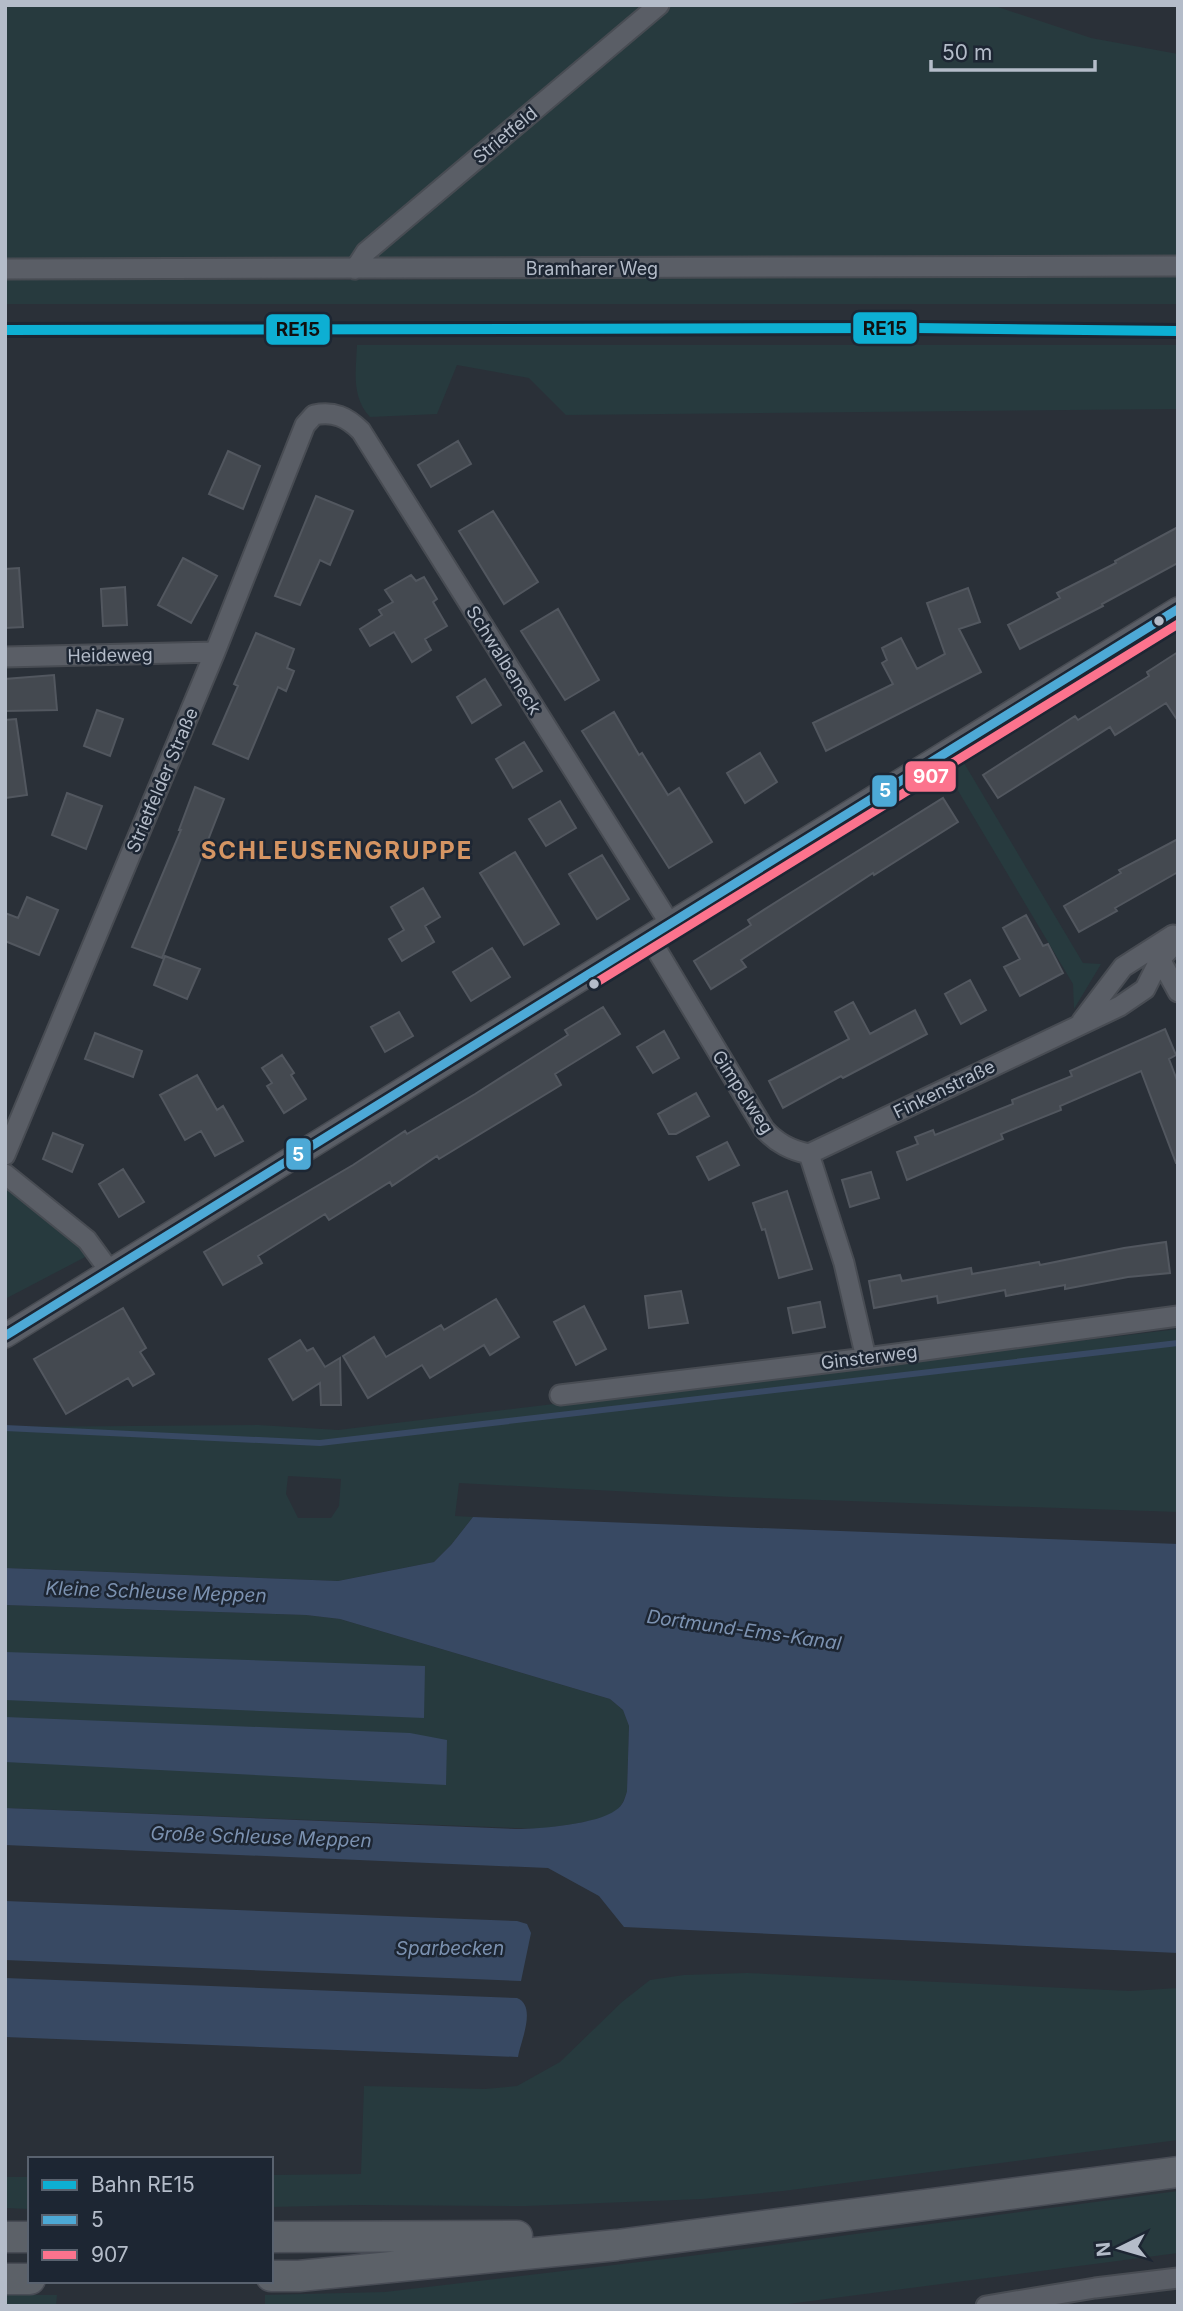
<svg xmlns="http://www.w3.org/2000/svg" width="1183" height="2311" font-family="Inter,sans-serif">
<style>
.green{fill:#273a3e;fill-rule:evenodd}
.water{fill:#384963}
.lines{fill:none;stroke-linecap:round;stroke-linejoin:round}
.stream{stroke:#384963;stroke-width:6}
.building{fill:#444950;stroke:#52575f;stroke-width:2}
.minor-casing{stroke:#484c53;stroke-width:23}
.tertiary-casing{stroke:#484c53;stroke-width:26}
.primary-casing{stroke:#484c55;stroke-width:33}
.minor{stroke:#5a5e66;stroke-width:19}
.tertiary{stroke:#5a5e66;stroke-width:23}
.primary{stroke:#5c6168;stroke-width:30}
.bus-1-casing{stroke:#1d2633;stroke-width:14}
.bus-2-casing{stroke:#1d2633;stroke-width:14}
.bus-1{stroke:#4da9d6;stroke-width:9}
.bus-2{stroke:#fc738d;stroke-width:9}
.rail-1-casing{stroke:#1d2633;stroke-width:16}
.rail-1{stroke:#0dafd3;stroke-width:10}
.bus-dot{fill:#b4bcc9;stroke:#1d2633;stroke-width:2.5}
.labels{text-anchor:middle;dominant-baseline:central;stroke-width:5;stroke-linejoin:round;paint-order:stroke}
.street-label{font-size:18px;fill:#b4bcc9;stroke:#1d2633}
.water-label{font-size:19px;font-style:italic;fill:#7c92b1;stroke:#1d2633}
.district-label{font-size:24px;font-weight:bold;letter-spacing:2px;fill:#d59563;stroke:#1d2633}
.line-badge{stroke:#1d2633;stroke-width:2.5}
.badge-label{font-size:19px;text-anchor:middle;font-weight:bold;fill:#fff}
.pale-badge-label{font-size:19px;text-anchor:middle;font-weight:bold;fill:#111}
</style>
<rect width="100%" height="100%" fill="#2a3038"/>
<path class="green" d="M5 5H992L1091 38 1178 54V256L5 259Z
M1178 275V304H5V280H354Z
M357 345H1178V409L566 415 529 378 457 365 437 414 370 417C351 397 356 371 357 345Z
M964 763 1083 963 1101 964 1074 1009 1073 984 957 789 935 782Z
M5 1188 83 1246 91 1254 5 1299Z
M1178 1329V1512L731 1497 459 1483 455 1516 473 1517 451 1545 434 1562 338 1581 5 1568V1427L259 1425 338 1430ZM288 1476 341 1479 339 1506 331 1518H298L286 1494Z
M5 1605 306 1615 340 1619 610 1699 623 1710 629 1726 627 1791C625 1797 623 1805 617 1810 602 1822 562 1825 542 1829L5 1808Z
M747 1973 1130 1991 1178 1988V2140L783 2191 702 2199 526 2206 358 2205 271 2207V2175L361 2174 364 2086 485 2089 517 2086 560 2062 622 2002 650 1980 684 1975Z
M5 2177H30V2209L5 2208Z
M1178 2191V2253L773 2306H265V2295L385 2292 690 2256Z
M5 2295H57L56 2306H5Z"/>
<path class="water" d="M473 1517 1178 1544V1953L624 1927 599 1896 548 1868 5 1845V1808L516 1829C540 1829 598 1824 616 1810 623 1806 625 1798 627 1791L629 1726 623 1710 610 1699 340 1619 306 1615 5 1605V1568L338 1581 434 1562 451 1545Z
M5 1652 425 1666 424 1718 5 1700Z
M5 1717 410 1733 447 1740 446 1785 5 1762Z
M5 1901 517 1921 527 1924 531 1933 521 1981 5 1960Z
M5 1978 517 1998C537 2006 521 2040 518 2057L5 2037Z"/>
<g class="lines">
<path class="stream" d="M5 1428 320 1443 1178 1343"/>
</g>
<path class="building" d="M458 441 471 464 431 487 418 465Z
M228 451 260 466 243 509 209 494Z
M316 496 353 511 330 565 320 560 300 605 275 596Z
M493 511 538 582 504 604 459 531Z
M1178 527V563L1102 604 1103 606 1020 649 1008 625 1060 598 1057 593 1116 563 1115 561Z
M183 558 217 576 191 623 158 605Z
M19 568 23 627 5 628V569Z
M411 575 416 581 424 577 437 599 433 602 447 626 425 639 431 650 412 662 394 632 370 646 360 629 382 615 379 610 393 602 385 590Z
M125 587 127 625 103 626 101 589Z
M968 588 980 622 959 629 981 672 826 751 813 723 893 684 882 663 887 660 882 648 901 638 917 669 945 654 927 603Z
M558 609 599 680 565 700 521 631Z
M256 633 294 649 287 668 294 671 286 691 278 687 248 759 213 744 238 686 234 684Z
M1178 652V721L1166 703 1115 735 1110 727 998 798 983 775 1075 716 1078 720 1149 676 1147 672Z
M54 675 57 710 5 711V679Z
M485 679 501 705 472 723 457 697Z
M97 710 123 719 110 756 84 746Z
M614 712 639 755 642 753 668 795 679 788 712 842 669 868 582 731Z
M16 719 27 795 5 798V720Z
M524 742 542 771 513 788 496 759Z
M760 753 777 782 745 803 727 773Z
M195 787 224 799 162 958 132 947 181 830H179Z
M67 793 102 806 86 849 52 835Z
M943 798 958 822 874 875 873 873 741 960 746 967 711 989 694 961 751 925 748 920 784 897Z
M560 801 576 828 546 846 529 819Z
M1178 839V872L1115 908 1117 911 1079 932 1064 906 1121 873 1119 870Z
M515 852 559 924 524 945 480 873Z
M602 855 629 899 597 919 569 874Z
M423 888 440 917 425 926 434 942 402 961 389 939 404 930 391 907Z
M27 897 58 910 39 955 5 941V913L18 918Z
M1026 915 1043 946 1048 944 1063 973 1020 996 1004 967 1020 959 1003 928Z
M492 948 510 977 471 1001 453 972Z
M165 956 200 969 187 999 154 985Z
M970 980 986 1010 961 1024 945 994Z
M853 1002 870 1034 915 1010 927 1034 843 1078 841 1076 783 1108 769 1081 849 1039 835 1012Z
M603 1007 620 1034 555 1074 561 1085 439 1159 437 1156 392 1186 390 1182 329 1220 325 1214 258 1256 262 1263 223 1285 204 1252 353 1165 405 1131 407 1134 475 1094 568 1035 565 1030Z
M399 1012 413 1036 385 1052 371 1027Z
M1165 1029 1176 1055 1169 1059 1178 1083V1163H1176L1141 1071 1060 1106 1061 1110 1001 1134 1003 1139 907 1180 897 1152 918 1144 915 1137 933 1130 935 1135 1013 1104 1012 1100 1072 1076 1070 1071Z
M664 1031 679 1058 653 1073 637 1047Z
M95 1033 142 1051 133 1077 85 1059Z
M282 1055 294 1073 291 1075 306 1099 284 1113 267 1086 272 1083 262 1068Z
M197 1075 217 1110 223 1106 243 1141 215 1156 201 1131 185 1140 160 1095Z
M696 1093 709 1116 676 1134H669L658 1114Z
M53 1133 83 1145 72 1172 43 1159Z
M727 1142 739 1165 709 1180 697 1157Z
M123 1169 144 1202 119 1217 99 1184Z
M871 1172 879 1198 850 1207 842 1180Z
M787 1191 812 1269 779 1278 765 1229 762 1230 753 1203Z
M1166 1242 1170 1273 1128 1277 1065 1289V1285L1006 1296 1005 1290 938 1303 937 1296 874 1308 869 1281 900 1275 902 1281 971 1268 972 1274 1039 1262 1040 1265 1124 1248Z
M681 1291 688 1323 649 1328 645 1296Z
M496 1299 519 1337 490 1355 484 1345 430 1378 422 1365 368 1398 343 1356 374 1337 386 1357 441 1325 444 1330Z
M820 1302 825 1327 793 1333 788 1308Z
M584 1306 606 1349 576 1365 554 1322Z
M123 1308 146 1348 140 1352 154 1374 133 1386 128 1378 66 1414 34 1359Z
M300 1340 307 1351 313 1348 325 1367 340 1358 341 1405H321L320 1383 293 1400 269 1359Z"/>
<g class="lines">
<defs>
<path id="minor" d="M5 269 1178 266
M355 269 366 252 659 5
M5 657 215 652
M649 937 764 1129C777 1143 790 1150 809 1154
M1160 959 1178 992
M1082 1021 1123 967 1173 935
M809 1154 1120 1006 1145 989 1160 959 1178 941
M809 1154 844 1263 866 1358
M5 1155 215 652 305 425 314 415C334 411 347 417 361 431L670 924
M5 1174 87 1240 109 1270
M560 1395 866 1358 1178 1316
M986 2306 1095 2288 1178 2278"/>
<path id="tertiary" d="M5 1336 1178 609"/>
<path id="primary" d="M5 2237H30
M271 2237 517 2236
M271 2276H299L617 2245 1178 2172
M5 2279H30"/>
</defs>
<use href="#minor" class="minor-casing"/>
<use href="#tertiary" class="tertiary-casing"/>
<use href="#primary" class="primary-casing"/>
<use href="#minor" class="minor"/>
<use href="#tertiary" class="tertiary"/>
<use href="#primary" class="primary"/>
<defs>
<path id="bus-1" d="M5 1336 1178 609"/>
<path id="bus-2" d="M594 984 1178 624"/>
</defs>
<use href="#bus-1" class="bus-1-casing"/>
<use href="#bus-2" class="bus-2-casing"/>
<use href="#bus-1" class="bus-1"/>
<use href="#bus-2" class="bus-2"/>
<defs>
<path id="rail-1" d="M5 330 914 328 1178 331"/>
</defs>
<use href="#rail-1" class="rail-1-casing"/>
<use href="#rail-1" class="rail-1"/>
</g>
<g class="bus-dot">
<circle cx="1159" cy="621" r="6"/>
<circle cx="594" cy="984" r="6"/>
</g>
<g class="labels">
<g class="street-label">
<text transform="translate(505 135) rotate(-40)">Strietfeld</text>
<text x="592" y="268">Bramharer Weg</text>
<text transform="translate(110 655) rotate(-1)">Heideweg</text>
<text transform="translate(504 660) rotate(58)">Schwalbeneck</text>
<text transform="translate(162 780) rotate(-67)">Strietfelder Straße</text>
<text transform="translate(944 1089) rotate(-26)">Finkenstraße</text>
<text transform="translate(743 1092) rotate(57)">Gimpelweg</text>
<text transform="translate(869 1357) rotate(-7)">Ginsterweg</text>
</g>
<g class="water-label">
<text transform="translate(156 1592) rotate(2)">Kleine Schleuse Meppen</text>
<text transform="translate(744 1630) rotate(8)">Dortmund-Ems-Kanal</text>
<text transform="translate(261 1837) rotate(2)">Große Schleuse Meppen</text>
<text x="450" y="1948">Sparbecken</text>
</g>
<g class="district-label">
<text x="337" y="850">SCHLEUSENGRUPPE</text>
</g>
</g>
<g class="line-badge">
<rect x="852" y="311" width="66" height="34" rx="7" fill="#0dafd3"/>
<rect x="265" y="313" width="66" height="33" rx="7" fill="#0dafd3"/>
<rect x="904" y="760" width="53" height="33" rx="7" fill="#fc738d"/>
<rect x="871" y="774" width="27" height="34" rx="7" fill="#4da9d6"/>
<rect x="285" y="1137" width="27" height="34" rx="7" fill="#4da9d6"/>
</g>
<g class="badge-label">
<text x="931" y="783">907</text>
<text x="885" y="797">5</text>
<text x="298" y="1161">5</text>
</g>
<g class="pale-badge-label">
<text x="885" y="335">RE15</text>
<text x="298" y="336">RE15</text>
</g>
<rect width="1183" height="2311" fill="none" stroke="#b4bcc9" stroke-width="14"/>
<rect x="28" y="2157" width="245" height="126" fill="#1d2633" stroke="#59626f" stroke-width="2"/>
<rect x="42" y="2180" width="35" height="10" fill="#0dafd3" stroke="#59626f" stroke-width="2"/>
<text x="91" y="2192" font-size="21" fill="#b4bcc9">Bahn RE15</text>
<rect x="42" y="2215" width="35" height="10" fill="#4da9d6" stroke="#59626f" stroke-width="2"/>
<text x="91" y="2227" font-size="21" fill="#b4bcc9">5</text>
<rect x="42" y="2250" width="35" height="10" fill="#fc738d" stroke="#59626f" stroke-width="2"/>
<text x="91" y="2262" font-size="21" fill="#b4bcc9">907</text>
<g transform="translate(1120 2248) rotate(265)" stroke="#1d2633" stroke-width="5" paint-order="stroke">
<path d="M0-5L12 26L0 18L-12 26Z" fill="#b4bcc9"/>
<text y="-10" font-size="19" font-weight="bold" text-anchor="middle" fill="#b4bcc9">N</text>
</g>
<path d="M931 60v10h164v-10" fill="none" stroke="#b4bcc9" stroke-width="3.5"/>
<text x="942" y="60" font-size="21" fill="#b4bcc9" stroke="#1d2633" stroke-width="5" paint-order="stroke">50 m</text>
</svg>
